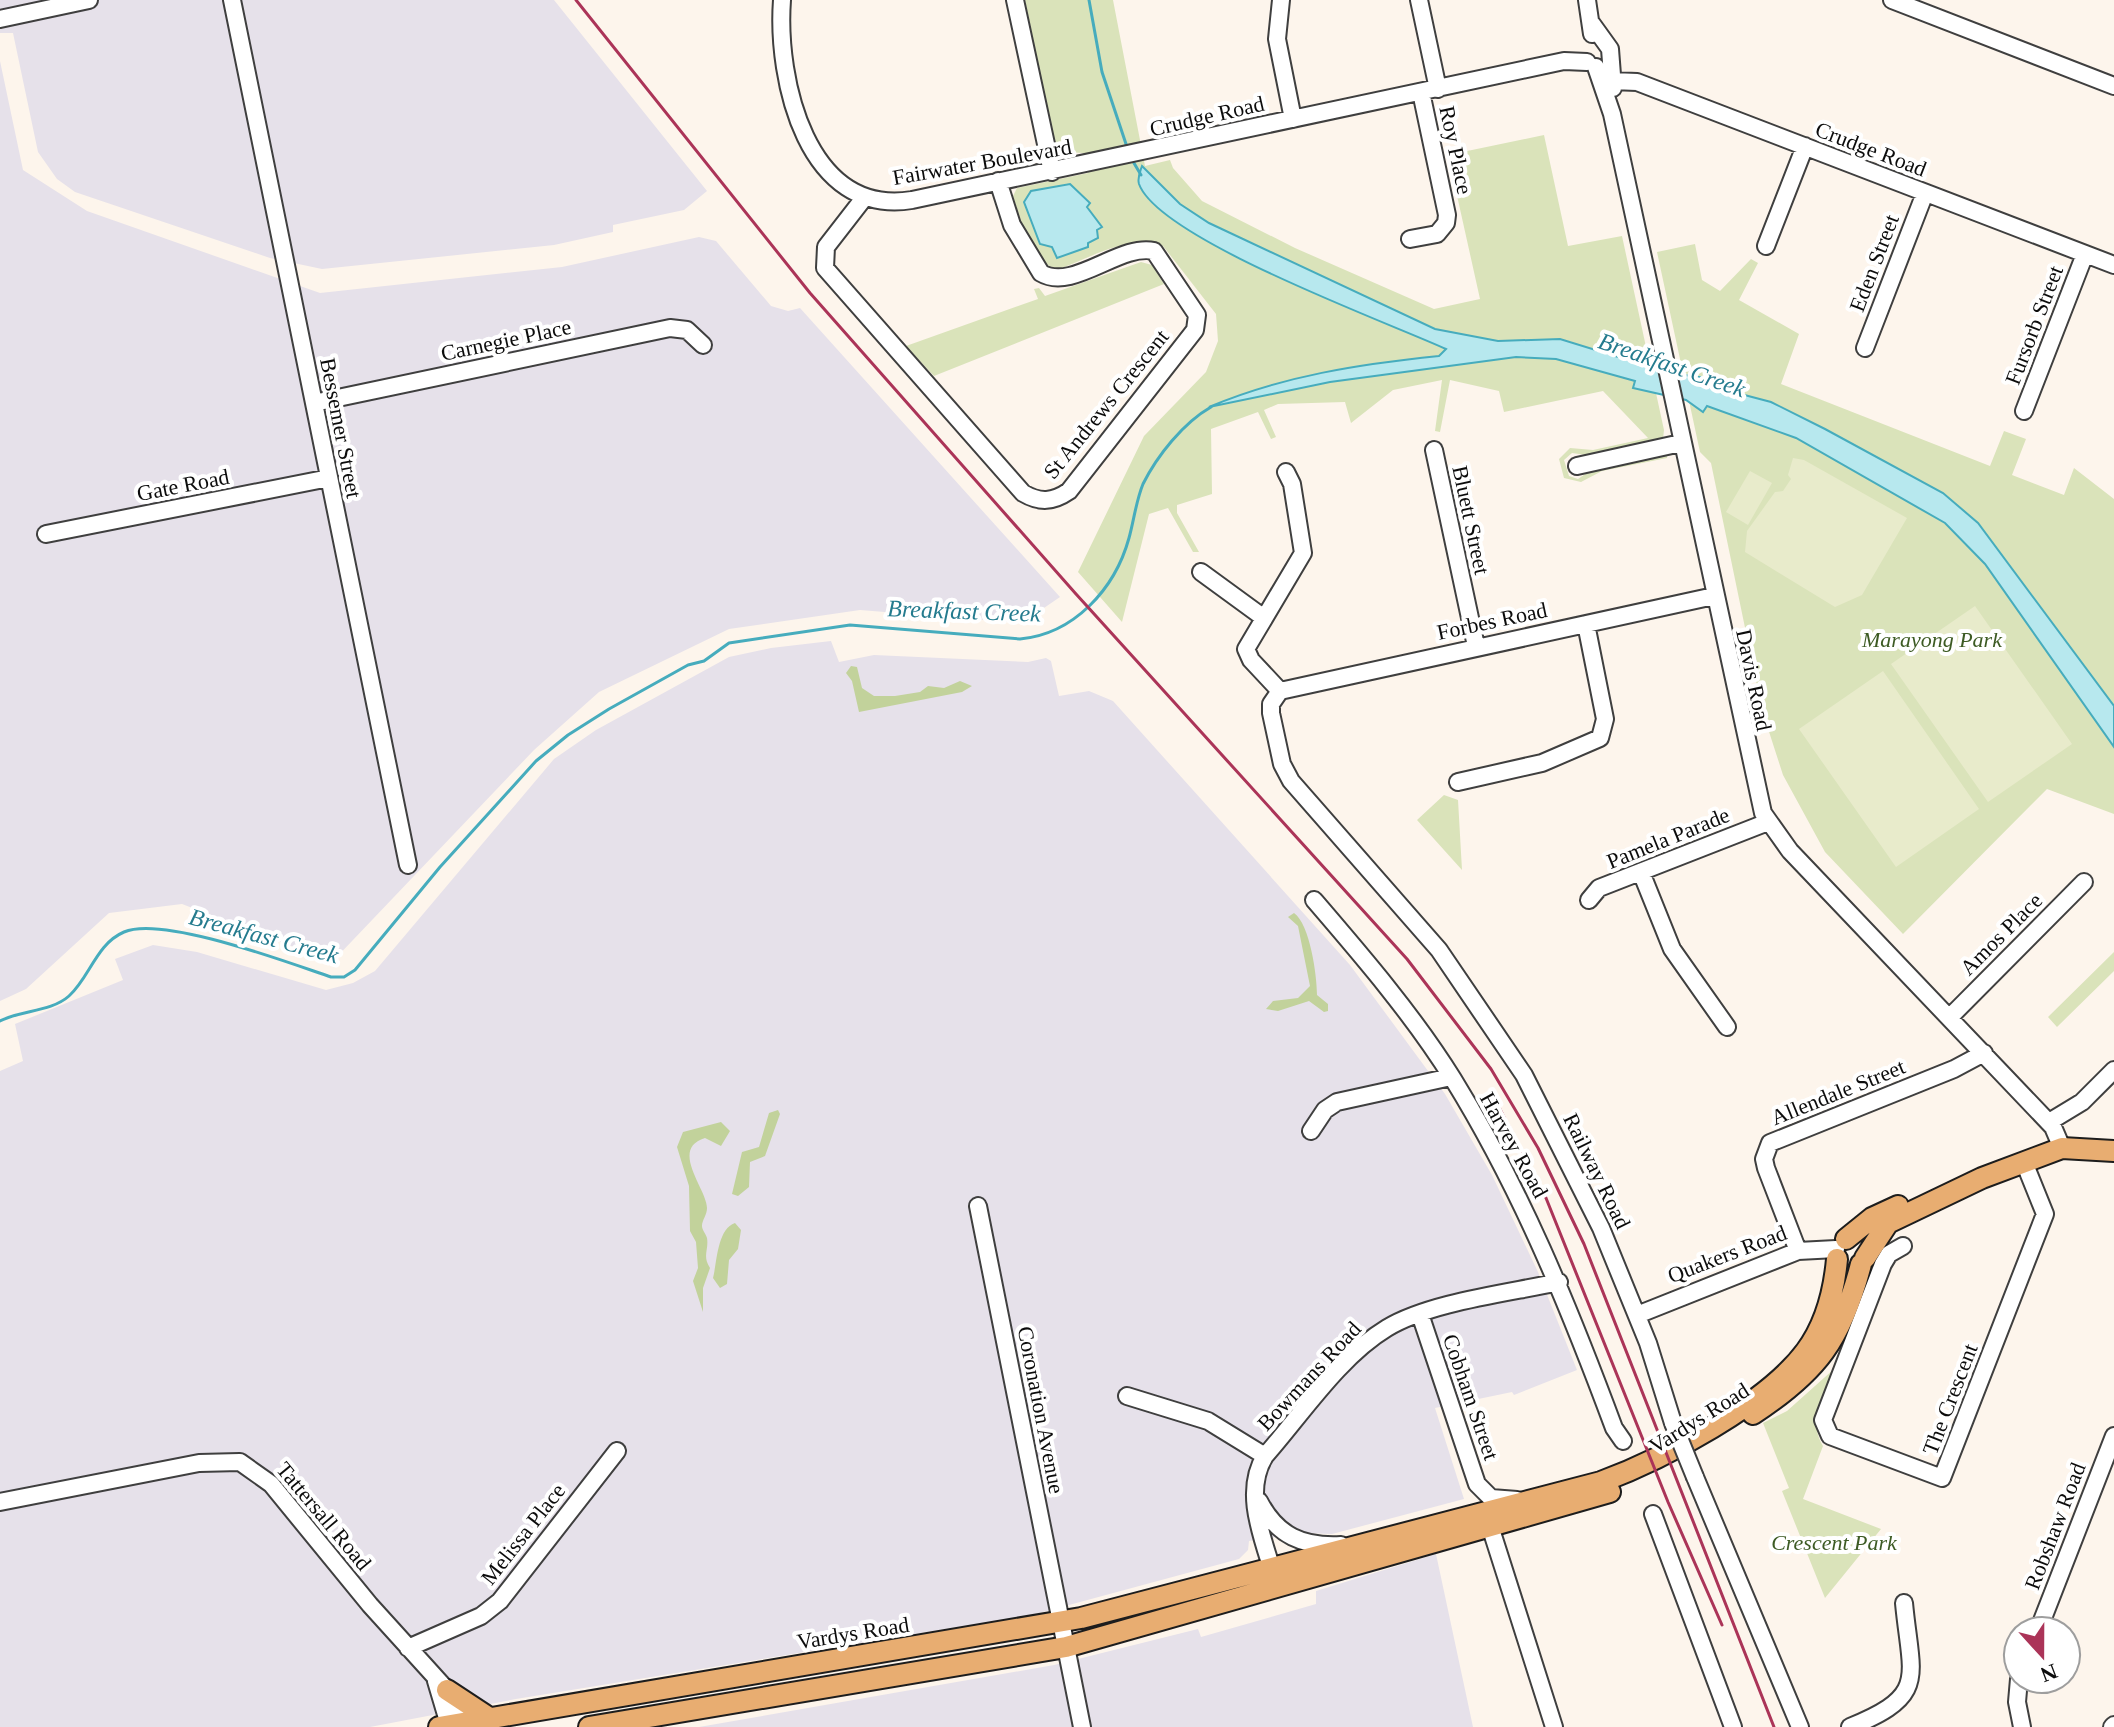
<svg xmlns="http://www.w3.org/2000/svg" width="2114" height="1727" font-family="'Times New Roman',serif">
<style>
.industrial{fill:#e6e1ea}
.green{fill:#dae3ba}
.forest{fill:#c2d29b}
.pitch{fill:#e8ebcb}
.water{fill:#b7e8ee;stroke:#46acbd;stroke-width:2}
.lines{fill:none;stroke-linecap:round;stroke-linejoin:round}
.stream{stroke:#46acbd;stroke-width:3}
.minor-casing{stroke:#3f3f3f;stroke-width:20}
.major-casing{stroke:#1d1d1d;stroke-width:24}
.minor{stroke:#fff;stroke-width:16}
.major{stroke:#e8ad71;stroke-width:20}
.rail{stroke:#ab3458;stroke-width:3}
.minor-bridge-casing{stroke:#3f3f3f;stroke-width:20;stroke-linecap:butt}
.minor-bridge{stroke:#fff;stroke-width:16}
.labels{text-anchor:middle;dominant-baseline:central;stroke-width:8;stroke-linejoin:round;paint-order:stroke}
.street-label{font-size:22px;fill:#0c0c0c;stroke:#fff}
.park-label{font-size:22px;font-style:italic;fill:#3d5b24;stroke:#fff}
.water-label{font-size:24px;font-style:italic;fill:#247b8e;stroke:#fff}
</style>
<rect width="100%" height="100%" fill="#fdf5ec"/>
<path class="industrial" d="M0 0H554L707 191 684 210 613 225V232L554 245 322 269 270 258 75 192 57 179 38 152 13 33H0Z
M0 61 23 170 87 211 320 293 562 267 699 237 716 241 771 306 788 311 800 308 1060 597 1022 623 860 610 729 629 599 692 534 750 332 962 182 904 109 913 26 989 0 1001Z
M831 641 839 662 874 655 1028 662 1046 658 1051 661 1059 696 1089 691 1113 701 1350 965 1445 1094 1492 1175 1538 1272 1577 1370 1514 1395 1512 1392 1435 1408 1464 1499 1332 1534 1303 1533 1249 1541 1248 1550 1239 1559 1032 1615 516 1699 370 1727H0V1071L23 1061 15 1024 123 980 115 959 153 945 197 952 326 990 353 983 375 971 554 759 596 730 729 657 771 648Z
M1436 1554 1473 1727H699L1054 1665 1198 1629 1201 1637 1316 1604V1591Z"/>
<path class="green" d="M1025 0H1113L1145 166 1170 160 1173 168 1202 201 1295 248 1434 309 1480 299 1448 155 1544 135 1568 246 1622 236 1664 430 1663 439 1593 456 1572 453 1564 460 1569 476 1578 479 1591 470 1667 454V458L1602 471 1581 482 1564 478 1559 459 1570 448 1593 450 1648 438 1603 391 1504 412 1499 391 1450 380 1440 432 1435 431 1442 380 1393 390 1351 423 1345 402 1278 404 1264 410 1276 437 1271 439 1258 412 1211 429 1212 494 1177 505V513L1199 552H1193L1168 508 1149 514 1122 622 1078 572 1144 436 1206 372 1218 341 1216 314 1163 246C1131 233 1090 258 1059 269 1033 267 1020 218 1013 196L1017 188 1088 173 1084 153 1064 152 1055 146Z
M1695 244 1702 280 1720 291 1751 259 1758 263 1739 300 1799 334 1781 384 1990 466 2004 431 2026 439 2012 475 2064 495 2074 468 2114 499V814L2047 789 1903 934 1825 852 1783 775 1762 710 1711 463 1700 452 1657 252Z
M1141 262 1152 265 1164 284 934 376 906 346 1038 299 1034 289 1039 288 1045 296Z
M1444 795 1458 800 1462 870 1417 820Z
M2114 952V971L2057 1027 2048 1017Z
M1834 1369C1823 1395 1807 1419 1823 1446L1803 1499 1881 1529 1825 1598 1782 1491 1789 1488 1763 1423 1787 1411Z"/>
<path class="forest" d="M851 666 857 667 862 688 874 696H895L920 692 928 686 944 688 960 681 972 686 962 692 859 712 852 681 846 673Z
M1294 913C1310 924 1317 976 1317 995L1328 1004V1011L1324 1012 1309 1001 1278 1011 1266 1009 1273 1001 1298 998 1310 986 1298 926 1288 917Z
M778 1110 780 1114 765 1156 750 1162 749 1187 738 1196 732 1194 742 1152 759 1147 769 1113Z
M721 1122 730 1131 721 1146 705 1138C669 1149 707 1189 707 1208 707 1215 702 1220 702 1226 702 1230 706 1234 707 1238 709 1250 702 1256 710 1268L703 1288V1312L693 1281 698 1268 696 1242 690 1231 689 1186 677 1147 683 1132Z
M735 1223 741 1230 738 1249 729 1260 727 1284 720 1288 713 1278C717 1263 717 1229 735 1223Z"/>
<path class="pitch" d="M1793 458 1804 460 1907 518 1862 595 1835 607 1745 552 1747 531 1775 492 1783 491 1791 479 1788 475Z
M1750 471 1772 483 1748 525 1726 512Z
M1975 606 2072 744 1988 802 1891 664Z
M1883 671 1979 809 1896 867 1799 729Z"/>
<path class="water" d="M1142 166 1180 204 1209 223 1435 329 1498 341 1560 339 1641 364 1643 358 1684 375 1715 379 1714 387 1771 402 1825 429 1943 493 1978 523 2114 706V747L1985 564 1945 523 1796 438 1707 406 1703 412 1686 400 1633 388 1635 381 1556 359 1516 357 1330 382 1209 407C1282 376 1360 364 1439 356L1446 349C1387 322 1159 239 1139 184 1137 178 1140 172 1142 166Z
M1070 184 1090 203 1087 207 1102 227 1097 230 1098 238 1088 243V247L1057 258 1052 247 1040 244 1024 202 1031 191Z"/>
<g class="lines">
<path class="stream" d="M1089 0 1102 72 1127 147
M1131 158 1141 175
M0 1021C21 1010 51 1012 69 996 90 977 96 944 124 932 162 915 289 963 331 977H344L355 970 440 867 536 761 568 735 609 709 688 665 704 661 729 643 850 625 1020 639C1074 634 1115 589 1129 538 1134 520 1136 501 1143 484 1157 456 1183 423 1211 407"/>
<defs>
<path id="minor" d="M232 0 408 865
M782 0C776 80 807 217 912 200L1564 61 1587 62
M1015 0 1052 172
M1281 0 1277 39 1293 119
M1419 0 1438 89
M1587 0 1592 34
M1892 0 2114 86
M0 19 89 0
M1592 24 1610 49 1613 88
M1596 67 1612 114 1763 813 1790 851 2053 1127 2062 1148
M1612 81 1637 82 2114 265
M864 198 826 247 825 268 1023 493C1040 503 1053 502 1069 491L1195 330 1197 315 1154 251C1120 243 1073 292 1041 273L1012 225 998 181
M1410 239 1437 234 1446 223 1447 215 1421 92
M1766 246 1805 146
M1865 348 1925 193
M314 403 670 328 687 330 703 345
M2024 411 2085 254
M1434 450 1476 646
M1577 466 1681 443
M46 534 329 478
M1201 572 1264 618
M1280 691 1271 704V713L1282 764 1291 781 1439 950 1524 1075 1601 1228 1648 1343 1673 1423
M1280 691 1714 596
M1280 691 1251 660 1246 649 1303 553 1292 484 1286 472
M1458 782 1542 763 1600 738 1605 719 1586 624
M1641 872 1672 949 1727 1027
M1314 900C1363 957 1413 1015 1453 1079 1521 1189 1569 1307 1614 1428L1623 1441
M1589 900 1599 888 1768 822
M1950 1017 2084 882
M2049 1122 2082 1102 2114 1070
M1311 1131 1325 1110 1337 1102 1451 1077
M978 1206 1082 1727
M1903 1246 1889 1254 1883 1264 1823 1420 1830 1436 1942 1478 2045 1214 2024 1162
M1798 1251 1766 1168 1764 1159 1770 1143 1954 1069 1984 1053
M1420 1314 1477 1484 1491 1498 1517 1500
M1637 1315 1798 1251 1836 1249
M1127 1396 1208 1421 1265 1456
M1695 1477 1800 1727
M1259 1501C1277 1536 1303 1547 1341 1545
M0 1502 199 1463 240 1462 271 1484 370 1605 447 1690 457 1715 455 1724
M1653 1514 1733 1727
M1490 1526 1554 1727
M1275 1579C1264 1541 1242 1493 1265 1456 1302 1414 1339 1357 1387 1328 1430 1302 1509 1293 1559 1282
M2038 1631 2114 1436
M408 1648 481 1616 500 1601 617 1451
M2019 1679 2017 1702 2022 1727
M436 1681 447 1718 455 1724
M1850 1727C1929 1695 1911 1678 1904 1603
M2112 1727 2114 1725"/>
<path id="major" d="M1846 1239 1872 1218 1898 1206
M1865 1258 1888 1223 1982 1178 2062 1148 2114 1151
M1753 1414C1817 1372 1842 1339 1861 1264
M447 1690 488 1717
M439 1727 1081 1618 1601 1482C1663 1459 1767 1404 1806 1351 1826 1324 1834 1292 1837 1259
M589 1727 1066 1647 1610 1492"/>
</defs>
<use href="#minor" class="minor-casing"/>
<use href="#major" class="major-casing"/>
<use href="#minor" class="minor"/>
<use href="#major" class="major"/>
<path class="rail" d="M576 0 810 293 1076 594 1407 959 1491 1069 1538 1148 1584 1244 1774 1727
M1490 1090 1546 1198 1668 1502 1722 1625"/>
<defs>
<path id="minor-bridge" d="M1673 1423 1695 1477"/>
</defs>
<use href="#minor-bridge" class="minor-bridge-casing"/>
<use href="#minor-bridge" class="minor-bridge"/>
</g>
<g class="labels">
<g class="street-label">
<text transform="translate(1207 116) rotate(-13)">Crudge Road</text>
<text transform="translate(1871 149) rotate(21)">Crudge Road</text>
<text transform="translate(1456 150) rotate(78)">Roy Place</text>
<text transform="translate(982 162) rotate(-10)">Fairwater Boulevard</text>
<text transform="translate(1874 263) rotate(-69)">Eden Street</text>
<text transform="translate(2034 325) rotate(-69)">Fursorb Street</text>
<text transform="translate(506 340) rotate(-12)">Carnegie Place</text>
<text transform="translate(1106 404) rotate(-51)">St Andrews Crescent</text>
<text transform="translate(341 428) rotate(79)">Bessemer Street</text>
<text transform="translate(183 485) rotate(-11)">Gate Road</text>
<text transform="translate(1471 520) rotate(78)">Bluett Street</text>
<text transform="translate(1492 621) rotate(-12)">Forbes Road</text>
<text transform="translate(1754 680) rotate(78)">Davis Road</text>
<text transform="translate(1668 838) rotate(-22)">Pamela Parade</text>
<text transform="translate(2001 934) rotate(-45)">Amos Place</text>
<text transform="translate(1838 1092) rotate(-22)">Allendale Street</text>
<text transform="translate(1514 1145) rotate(61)">Harvey Road</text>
<text transform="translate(1597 1171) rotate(64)">Railway Road</text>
<text transform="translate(1727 1254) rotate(-21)">Quakers Road</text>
<text transform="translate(1309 1376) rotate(-47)">Bowmans Road</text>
<text transform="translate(1471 1397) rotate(71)">Cobham Street</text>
<text transform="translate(1950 1399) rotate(-69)">The Crescent</text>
<text transform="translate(1041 1410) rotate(79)">Coronation Avenue</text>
<text transform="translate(1699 1418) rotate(-32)">Vardys Road</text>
<text transform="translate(324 1516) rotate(50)">Tattersall Road</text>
<text transform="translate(2055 1526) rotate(-69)">Robshaw Road</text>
<text transform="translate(523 1534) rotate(-52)">Melissa Place</text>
<text transform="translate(853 1633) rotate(-9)">Vardys Road</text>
</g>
<g class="park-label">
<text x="1932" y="639">Marayong Park</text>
<text x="1834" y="1542">Crescent Park</text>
</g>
<g class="water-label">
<text transform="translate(1672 365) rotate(19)">Breakfast Creek</text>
<text transform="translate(964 611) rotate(2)">Breakfast Creek</text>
<text transform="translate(264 936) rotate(15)">Breakfast Creek</text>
</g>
</g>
<g transform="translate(2042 1655) rotate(159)"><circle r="38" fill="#ffffff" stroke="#9e9e9e" stroke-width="2"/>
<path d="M0-6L14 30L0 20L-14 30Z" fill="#ab3458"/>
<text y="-12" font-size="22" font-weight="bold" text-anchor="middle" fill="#0c0c0c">N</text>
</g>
</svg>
